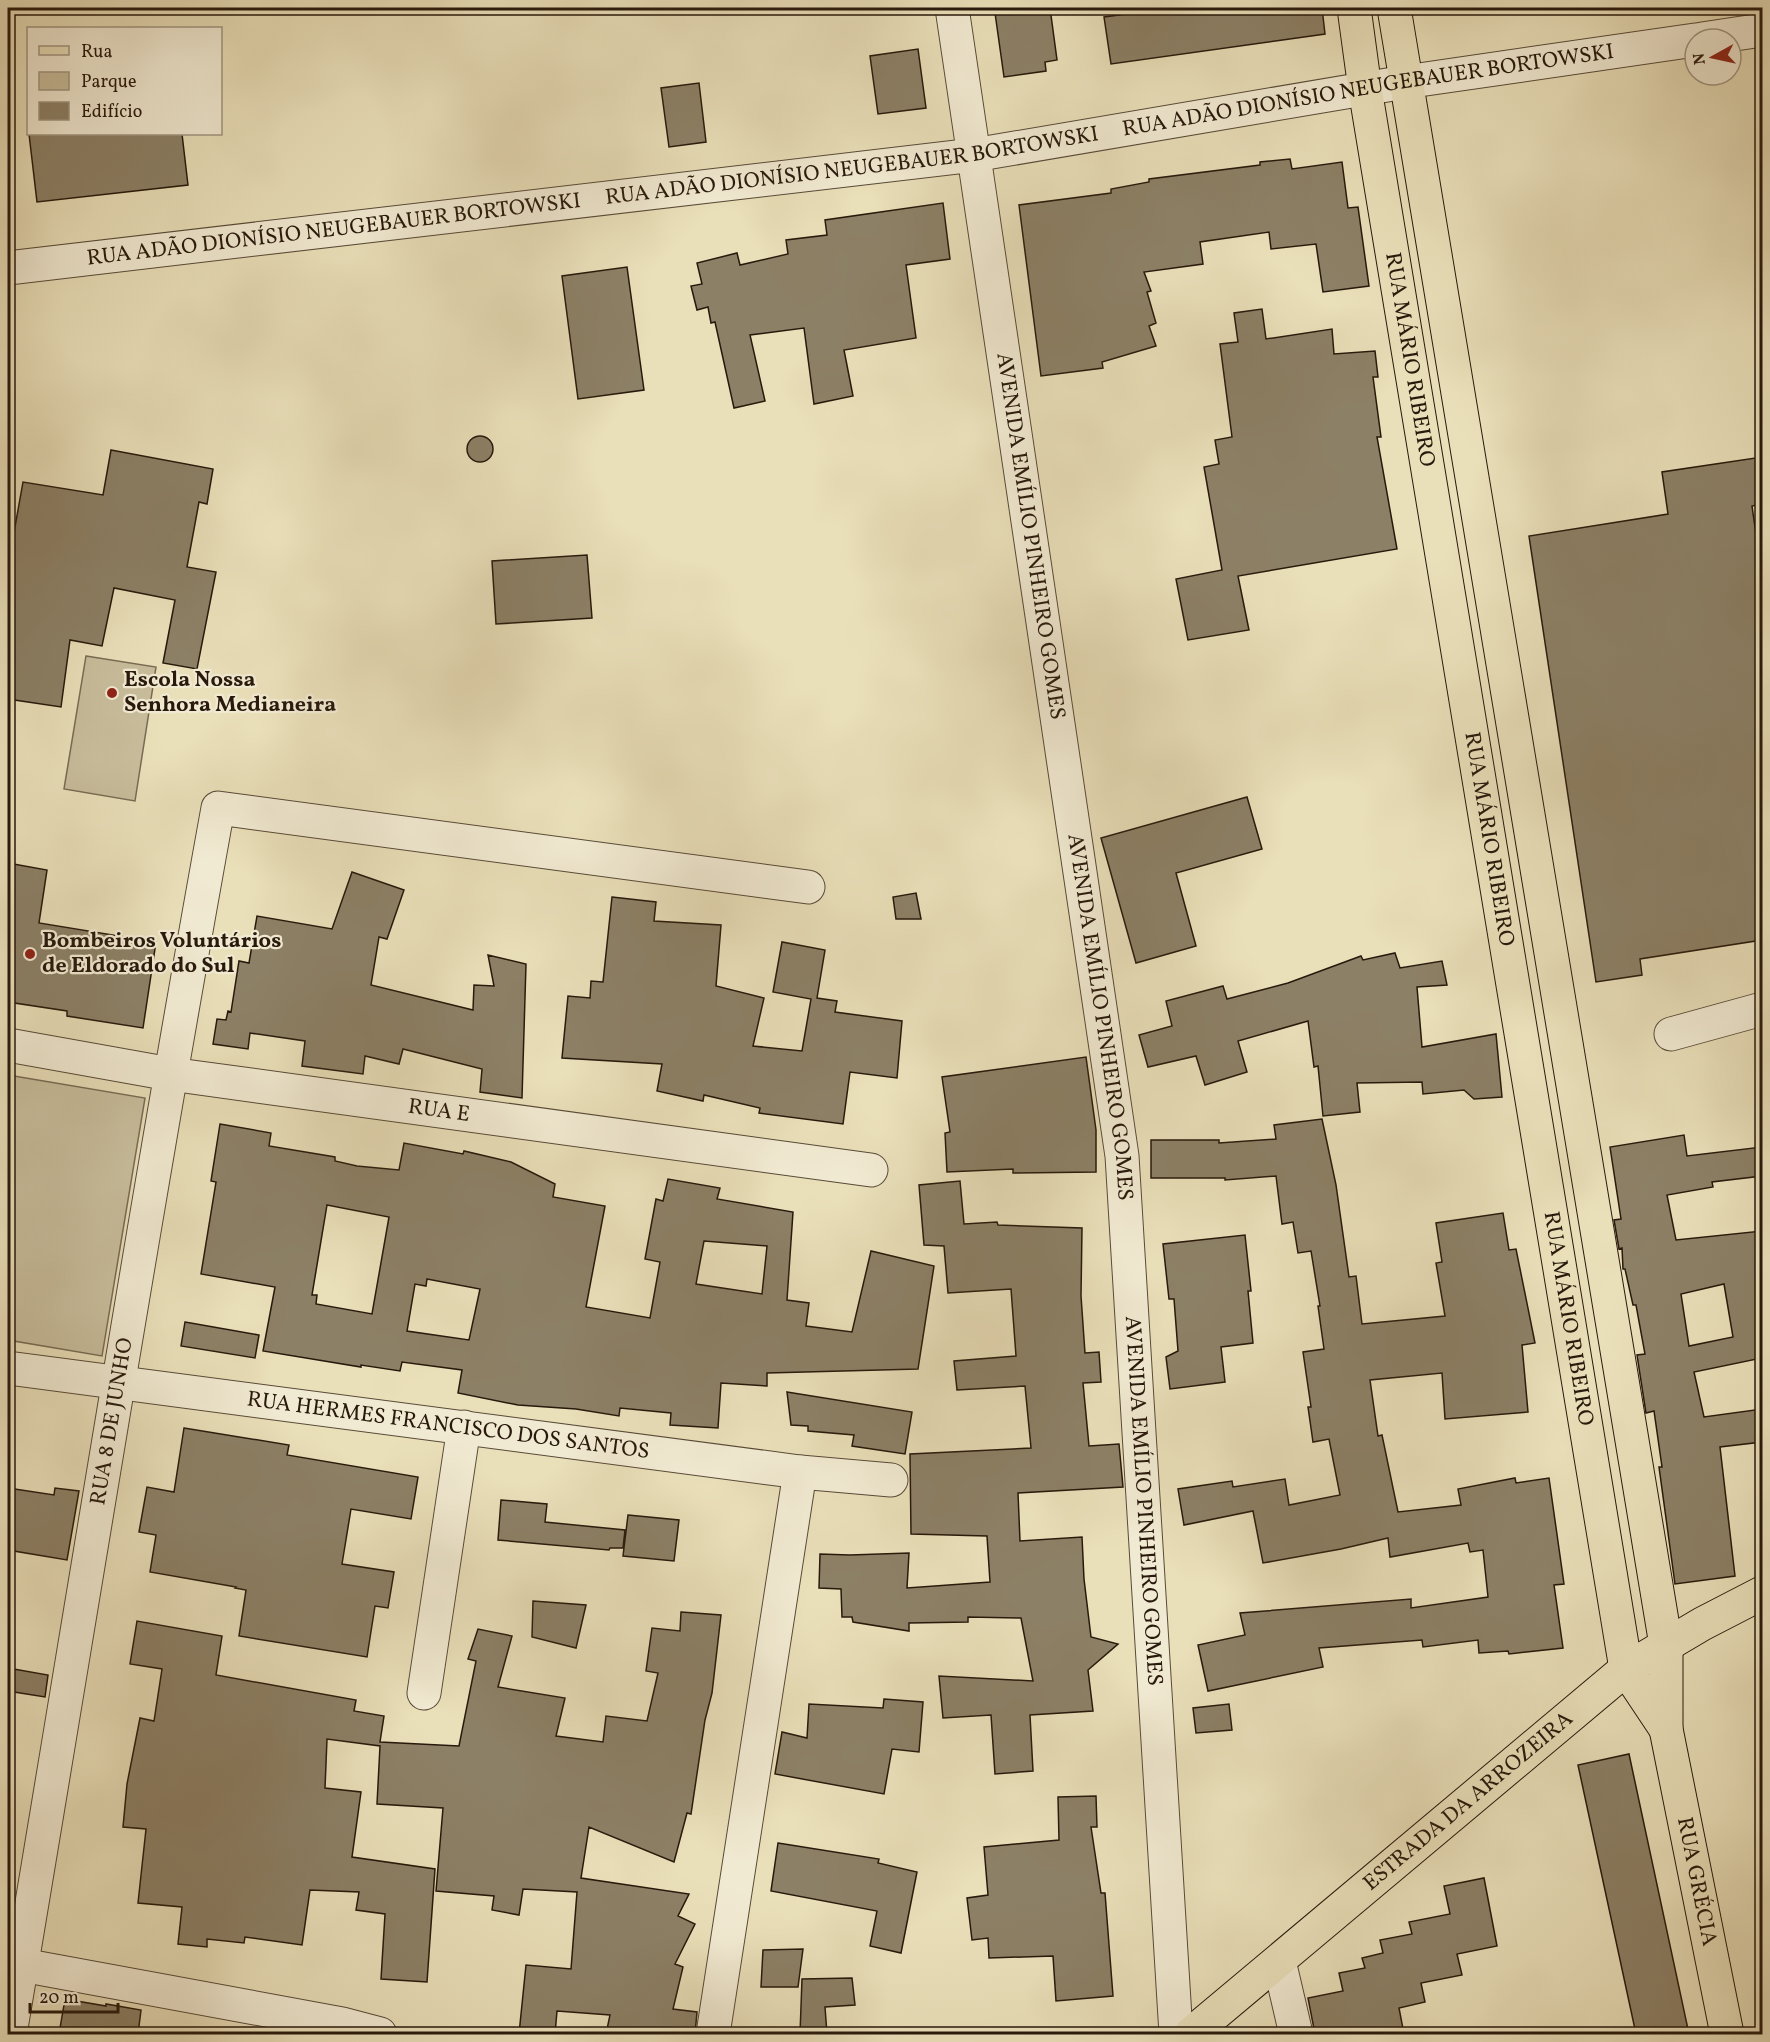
<svg xmlns="http://www.w3.org/2000/svg" width="1770" height="2042" font-family="Vollkorn,serif">
<style>
.green{fill:#c8bd9c;stroke:#786b54;stroke-width:1.5}
.building{fill:#8c8066;stroke:#28190c;stroke-width:1.5;fill-rule:evenodd}
.lines{fill:none;stroke-linecap:round;stroke-linejoin:round}
.minor-casing{stroke:#584a37;stroke-width:35}
.major-casing{stroke:#28190c;stroke-width:35}
.minor{stroke:#f1ead2;stroke-width:33}
.major{stroke:#e9dfb9;stroke-width:33}
.poi-dot{fill:#8f2418;stroke:#f1ead2;stroke-width:2}
.labels{text-anchor:middle;dominant-baseline:central;stroke-width:4.5;stroke-linejoin:round;paint-order:stroke}
.street-label{font-size:22px;fill:#28190c;stroke:#f1ead2}
.poi-label{font-size:22px;font-weight:bold;fill:#28190c;stroke:#f1ead2;text-anchor:start}
</style>
<rect width="100%" height="100%" fill="#e9dfb9"/>
<filter id="stains"><feTurbulence type="fractalNoise" baseFrequency=".00333" numOctaves="4"/><feColorMatrix values="0 0 0 0 .2 0 0 0 0 .09 0 0 0 0 .02 0 0 0 .5 -.17"/></filter>
<radialGradient id="worn" r=".72"><stop offset=".6" stop-color="#630" stop-opacity="0"/><stop offset="1" stop-color="#630" stop-opacity=".3"/></radialGradient>
<path class="green" d="M86 656 156 667 135 801 64 789Z
M8 1075 145 1098 102 1356 8 1340Z"/>
<path class="building" d="M1031 8H1050L1057 60 1045 62 1046 71 1004 77 995 13Z
M1126 8H1322L1325 34 1111 64 1104 17 1126 14Z
M918 49 926 108 878 114 870 56Z
M699 83 706 142 669 147 661 88Z
M29 134H182L188 185 37 202Z
M1290 159 1292 169 1342 162 1348 208 1358 207 1369 286 1323 292 1316 244 1271 249 1269 232 1200 242 1203 264 1144 272 1151 291 1147 292 1156 323 1149 326 1156 346 1102 362 1103 368 1041 376 1019 205 1111 193V189L1149 182V179L1260 165V162Z
M943 203 950 259 906 265 916 338 844 350 853 396 814 404 804 328 750 335 765 401 734 408 715 322 711 323 708 307 697 310 691 286 702 284 697 263 737 253 740 265 788 254 786 240 827 235 825 220Z
M627 267 644 390 578 399 562 276Z
M1262 309 1266 339 1332 329 1334 354 1375 351 1378 377H1373L1381 437H1377L1397 549 1238 576 1249 630 1188 640 1176 579 1222 570 1204 467 1219 464 1215 440 1232 437 1220 344 1238 342 1234 313Z
M467 449a13 13 0 1 1 26 0a13 13 0 1 1-26 0Z
M111 450 213 469 207 504 199 502 187 567 216 572 197 669 163 663 175 600 114 588 102 646 70 640 61 707 8 699V538H13L23 482 103 495Z
M1762 457V504L1752 506 1762 576V940L1640 959 1642 975 1596 982 1529 536 1668 514 1662 472Z
M587 555 592 618 496 624 492 561Z
M1247 797 1262 849 1176 873 1196 946 1136 963 1101 838Z
M8 863 47 870 39 923 156 942 143 1028 67 1016V1011L8 1002Z
M352 872 404 890 387 939 379 937 371 985 473 1010 474 985 494 986 488 955 526 964 522 1098 480 1092 482 1069 403 1049 399 1064 365 1056 363 1074 302 1066 305 1041 250 1033 248 1049 213 1044 217 1019 226 1020 228 1011 231 1012 239 961 249 963 257 916 332 929Z
M916 893 921 919H896L893 897Z
M612 897 656 902 654 921 721 925 716 986 764 998 753 1046 802 1051 811 999 773 992 782 942 825 950 817 998 837 1001 835 1012 902 1021 897 1078 850 1072 843 1124 759 1113 760 1108 704 1095 703 1101 657 1091 662 1064 562 1058 568 996 590 998 591 981 603 982Z
M1395 953 1400 968 1442 961 1447 985 1417 987 1422 1047 1496 1034 1502 1097 1474 1099 1464 1090 1423 1094 1422 1082 1357 1083 1360 1112 1323 1116 1318 1066 1314 1067 1308 1021 1238 1041 1247 1072 1205 1085 1196 1056 1148 1067 1139 1035 1172 1026 1166 1001 1223 986 1227 999 1288 983 1361 956 1363 960Z
M1086 1057 1096 1130V1172L1013 1173V1169L947 1172 945 1133 950 1132 942 1077Z
M1322 1119 1336 1185 1349 1277 1356 1276 1362 1324 1445 1316 1436 1263 1442 1262 1436 1223 1503 1213 1509 1250 1516 1249 1535 1343 1522 1345 1528 1412 1445 1419 1442 1373 1370 1380 1378 1436 1382 1435 1398 1512 1461 1505 1458 1489 1515 1478 1516 1483 1549 1478 1564 1584 1554 1585 1563 1648 1509 1654 1508 1651 1479 1653 1478 1640 1423 1647 1422 1640 1319 1648 1323 1667 1208 1691 1198 1645 1245 1635 1240 1613 1411 1599V1608L1488 1597 1483 1550 1470 1552 1468 1543 1390 1557 1388 1538 1341 1549 1263 1563 1253 1511 1184 1525 1178 1489 1232 1481 1233 1487 1285 1479 1289 1505 1340 1495 1329 1439 1313 1442 1308 1407H1311L1303 1352 1324 1349 1318 1306H1320L1311 1251 1298 1253 1293 1222 1282 1224 1276 1176 1225 1180V1178H1151V1140H1219V1143L1276 1139 1274 1125Z
M220 1124 271 1133 269 1146 335 1157V1161L357 1166 399 1170 404 1143 463 1154 464 1151 511 1162 555 1184 553 1197 605 1206 586 1307 650 1318 660 1262 645 1259 656 1199 663 1201 668 1179 720 1188 717 1199 793 1212 787 1300 809 1303 806 1326 852 1332 871 1251 934 1266 918 1369 767 1373V1386L721 1383 718 1428 670 1425 671 1413 620 1408 619 1416 576 1409 518 1405 458 1393 462 1370 402 1362 400 1371 361 1365V1367L263 1351 275 1287 201 1274 216 1182 211 1181ZM327 1205 389 1217 372 1314 316 1304 317 1295H312ZM704 1241 767 1246 762 1294 696 1284ZM427 1279 480 1289 469 1340 407 1331 415 1284 426 1286Z
M1684 1135 1687 1156 1762 1147V1176L1712 1182 1713 1187 1667 1195 1676 1240 1762 1231V1358L1694 1372 1704 1417 1762 1409V1442L1720 1447 1735 1576 1675 1584 1659 1467H1662L1654 1411 1646 1413 1637 1355 1645 1354 1636 1305H1633L1625 1269H1623L1622 1248 1619 1249 1614 1220 1621 1219 1610 1147ZM1724 1284 1733 1337 1689 1346 1681 1294Z
M960 1181 964 1224 997 1222 998 1225 1082 1228 1081 1296 1085 1353 1099 1352 1101 1382 1083 1383 1089 1446 1119 1444 1123 1487 1018 1493 1020 1541 1082 1537 1084 1579 1091 1637 1118 1644 1088 1670 1093 1711 1030 1715 1033 1771 995 1774 991 1715 943 1718 939 1676 1033 1681 1021 1618 968 1617V1622L909 1623V1631L853 1622 852 1617H842L841 1589 819 1588 820 1554 850 1555 909 1553 907 1588 990 1582 987 1536 911 1534 910 1454 1031 1448 1025 1386 957 1390 954 1361 1016 1356 1011 1289 948 1293 944 1246 924 1245 919 1185Z
M1245 1235 1251 1291H1248L1253 1343 1221 1347 1225 1382 1170 1389 1166 1357 1178 1351 1174 1299H1169L1163 1244Z
M185 1322 259 1335 255 1358 181 1346Z
M787 1392 912 1412 905 1454 852 1446 854 1435 808 1431V1426L791 1425Z
M184 1428 289 1445 287 1455 418 1477 411 1519 351 1509 342 1564 394 1572 388 1608 375 1606 367 1657 239 1636 246 1590 235 1588 236 1587 150 1572 156 1535 139 1532 147 1487 174 1492Z
M8 1488 54 1495 55 1488 79 1491 67 1560 8 1550Z
M501 1500 547 1504 545 1522 625 1530 623 1548H610L609 1550 498 1540Z
M628 1515 679 1520 674 1561 623 1556Z
M533 1601 586 1605 576 1648 532 1637Z
M681 1612 721 1615 712 1693 705 1720 691 1814 687 1813 674 1862 589 1827 581 1878 689 1894 678 1916 695 1924 675 1964 683 1967 673 2009 697 2012 695 2034H606L610 2015 557 2011 555 2034H519L526 1965 571 1969 577 1892 523 1889 519 1915 492 1910 494 1896 436 1891 443 1808 377 1804 380 1746 327 1739 325 1788 361 1792 352 1857 435 1869 427 1982 381 1979 385 1914 356 1910 359 1892 310 1890 302 1945 245 1937 244 1943 207 1939V1947L178 1944 182 1907 138 1903 146 1829 123 1827 127 1784 140 1718 154 1721 162 1669 130 1664 137 1621 222 1636 216 1675 356 1700 354 1711 384 1716 380 1742 459 1746 476 1661 468 1659 478 1629 512 1636 498 1687 565 1698 556 1736 603 1742 606 1716 647 1721 658 1673 646 1671 652 1628 680 1631Z
M8 1668 48 1675 45 1697 8 1691Z
M884 1699 923 1702 919 1752 892 1749 884 1794 775 1774 782 1732 807 1738 809 1704 883 1708Z
M1229 1704 1232 1730 1196 1733 1193 1708Z
M1629 1754 1689 2034H1636L1578 1765Z
M1096 1796 1097 1827H1091L1101 1893H1105L1113 1996 1056 2001 1053 1956 989 1958 988 1938 972 1940 967 1898 988 1895 984 1847 1059 1840 1058 1797Z
M778 1843 879 1859 878 1863 917 1872 901 1953 870 1946 877 1911 771 1891Z
M1484 1878 1497 1946 1457 1954 1462 1975 1421 1983 1425 2002 1399 2008 1404 2034H1315L1308 1998 1343 1991 1339 1973 1365 1968 1362 1958 1383 1953 1380 1940 1412 1934 1409 1922 1450 1914 1444 1886Z
M803 1949 798 1987H761L763 1950Z
M852 1978 855 2005 825 2007 827 2034H800L802 1979Z
M65 1999 106 2006V2004L141 2010 138 2034H59Z"/>
<g class="lines">
<defs>
<g id="minor">
<path id="s1" d="M952 8 1122 1156 1176 2034"/>
<path d="M1702 39 1762 30"/>
<path id="s2" d="M8 268 974 155 1405 82 1695 40"/>
<path d="M1671 1034 1762 1009"/>
<path id="s3" d="M8 1045 170 1074 871 1170"/>
<path id="s4" d="M8 1368 800 1472 891 1480"/>
<path d="M424 1693 464 1427"/>
<path d="M1279 1961 1296 2034"/>
<path d="M22 1965 342 2024 380 2034"/>
<path id="s5" d="M10 2034C79 1625 144 1216 218 808L808 887"/>
<path d="M713 2034 800 1472"/>
</g>
<g id="major">
<path id="s6" d="M1354 8 1365 89 1626 1669 1666 1729"/>
<path id="s7" d="M1394 8 1666 1645V1729L1727 2034"/>
<path id="s8" d="M1191 2034 1626 1669 1702 1624 1762 1593"/>
</g>
</defs>
<use href="#minor" class="minor-casing"/>
<use href="#major" class="major-casing"/>
<use href="#minor" class="minor"/>
<use href="#major" class="major"/>
</g>
<g class="poi-dot">
<circle cx="112" cy="693" r="6"/>
<circle cx="30" cy="954" r="6"/>
</g>
<g class="labels">
<g class="street-label">
<text stroke="none"><textPath href="#s2" startOffset="1372">RUA ADÃO DIONÍSIO NEUGEBAUER BORTOWSKI</textPath></text>
<text stroke="none"><textPath href="#s2" startOffset="850">RUA ADÃO DIONÍSIO NEUGEBAUER BORTOWSKI</textPath></text>
<text stroke="none"><textPath href="#s2" startOffset="328">RUA ADÃO DIONÍSIO NEUGEBAUER BORTOWSKI</textPath></text>
<text stroke="none"><textPath href="#s6" startOffset="356">RUA MÁRIO RIBEIRO</textPath></text>
<text stroke="none"><textPath href="#s1" startOffset="534">AVENIDA EMÍLIO PINHEIRO GOMES</textPath></text>
<text stroke="none"><textPath href="#s6" startOffset="842">RUA MÁRIO RIBEIRO</textPath></text>
<text stroke="none"><textPath href="#s1" startOffset="1020">AVENIDA EMÍLIO PINHEIRO GOMES</textPath></text>
<text stroke="none"><textPath href="#s3" startOffset="436">RUA E</textPath></text>
<text stroke="none"><textPath href="#s6" startOffset="1328">RUA MÁRIO RIBEIRO</textPath></text>
<text stroke="none"><textPath href="#s5" startOffset="621">RUA 8 DE JUNHO</textPath></text>
<text stroke="none"><textPath href="#s4" startOffset="444">RUA HERMES FRANCISCO DOS SANTOS</textPath></text>
<text stroke="none"><textPath href="#s1" startOffset="1506">AVENIDA EMÍLIO PINHEIRO GOMES</textPath></text>
<text stroke="none"><textPath href="#s8" startOffset="362">ESTRADA DA ARROZEIRA</textPath></text>
<text stroke="none"><textPath href="#s7" startOffset="1899">RUA GRÉCIA</textPath></text>
</g>
<g class="poi-label">
<text x="124" y="680">Escola Nossa<tspan x="124" dy="25">Senhora Medianeira</tspan></text>
<text x="42" y="941">Bombeiros Voluntários<tspan x="42" dy="25">de Eldorado do Sul</tspan></text>
</g>
</g>
<rect width="1770" height="2042" fill="none" stroke="#e9dfb9" stroke-width="30"/>
<rect x="9" y="9" width="1752" height="2024" fill="none" stroke="#28190c" stroke-width="3"/>
<rect x="15" y="15" width="1740" height="2012" fill="none" stroke="#28190c" stroke-width="1.5"/>
<rect x="27" y="27" width="195" height="108" fill="#f1ead2" stroke="#a19683" stroke-width="1.5"/>
<rect x="39" y="46" width="30" height="9" fill="#e9dfb9" stroke="#a19683" stroke-width="1.5"/>
<text x="81" y="57" font-size="18" fill="#28190c">Rua</text>
<rect x="39" y="72" width="30" height="18" fill="#c8bd9c" stroke="#a19683" stroke-width="1.5"/>
<text x="81" y="87" font-size="18" fill="#28190c">Parque</text>
<rect x="39" y="102" width="30" height="18" fill="#8c8066" stroke="#a19683" stroke-width="1.5"/>
<text x="81" y="117" font-size="18" fill="#28190c">Edifício</text>
<g transform="translate(1713 57) rotate(262)"><circle r="28" fill="#f1ead2" stroke="#a19683" stroke-width="1.5"/>
<path d="M0-4.5L10 22L0 15L-10 22Z" fill="#8f2418"/>
<text y="-9" font-size="16" font-weight="bold" text-anchor="middle" fill="#28190c">N</text>
</g>
<path d="M30 2003v9h88v-9" fill="none" stroke="#28190c" stroke-width="3"/>
<text x="39" y="2003" font-size="18" fill="#28190c" stroke="#f1ead2" stroke-width="4.5" paint-order="stroke">20 m</text>
<rect width="100%" height="100%" filter="url(#stains)"/>
<rect width="100%" height="100%" fill="url(#worn)"/>
</svg>
